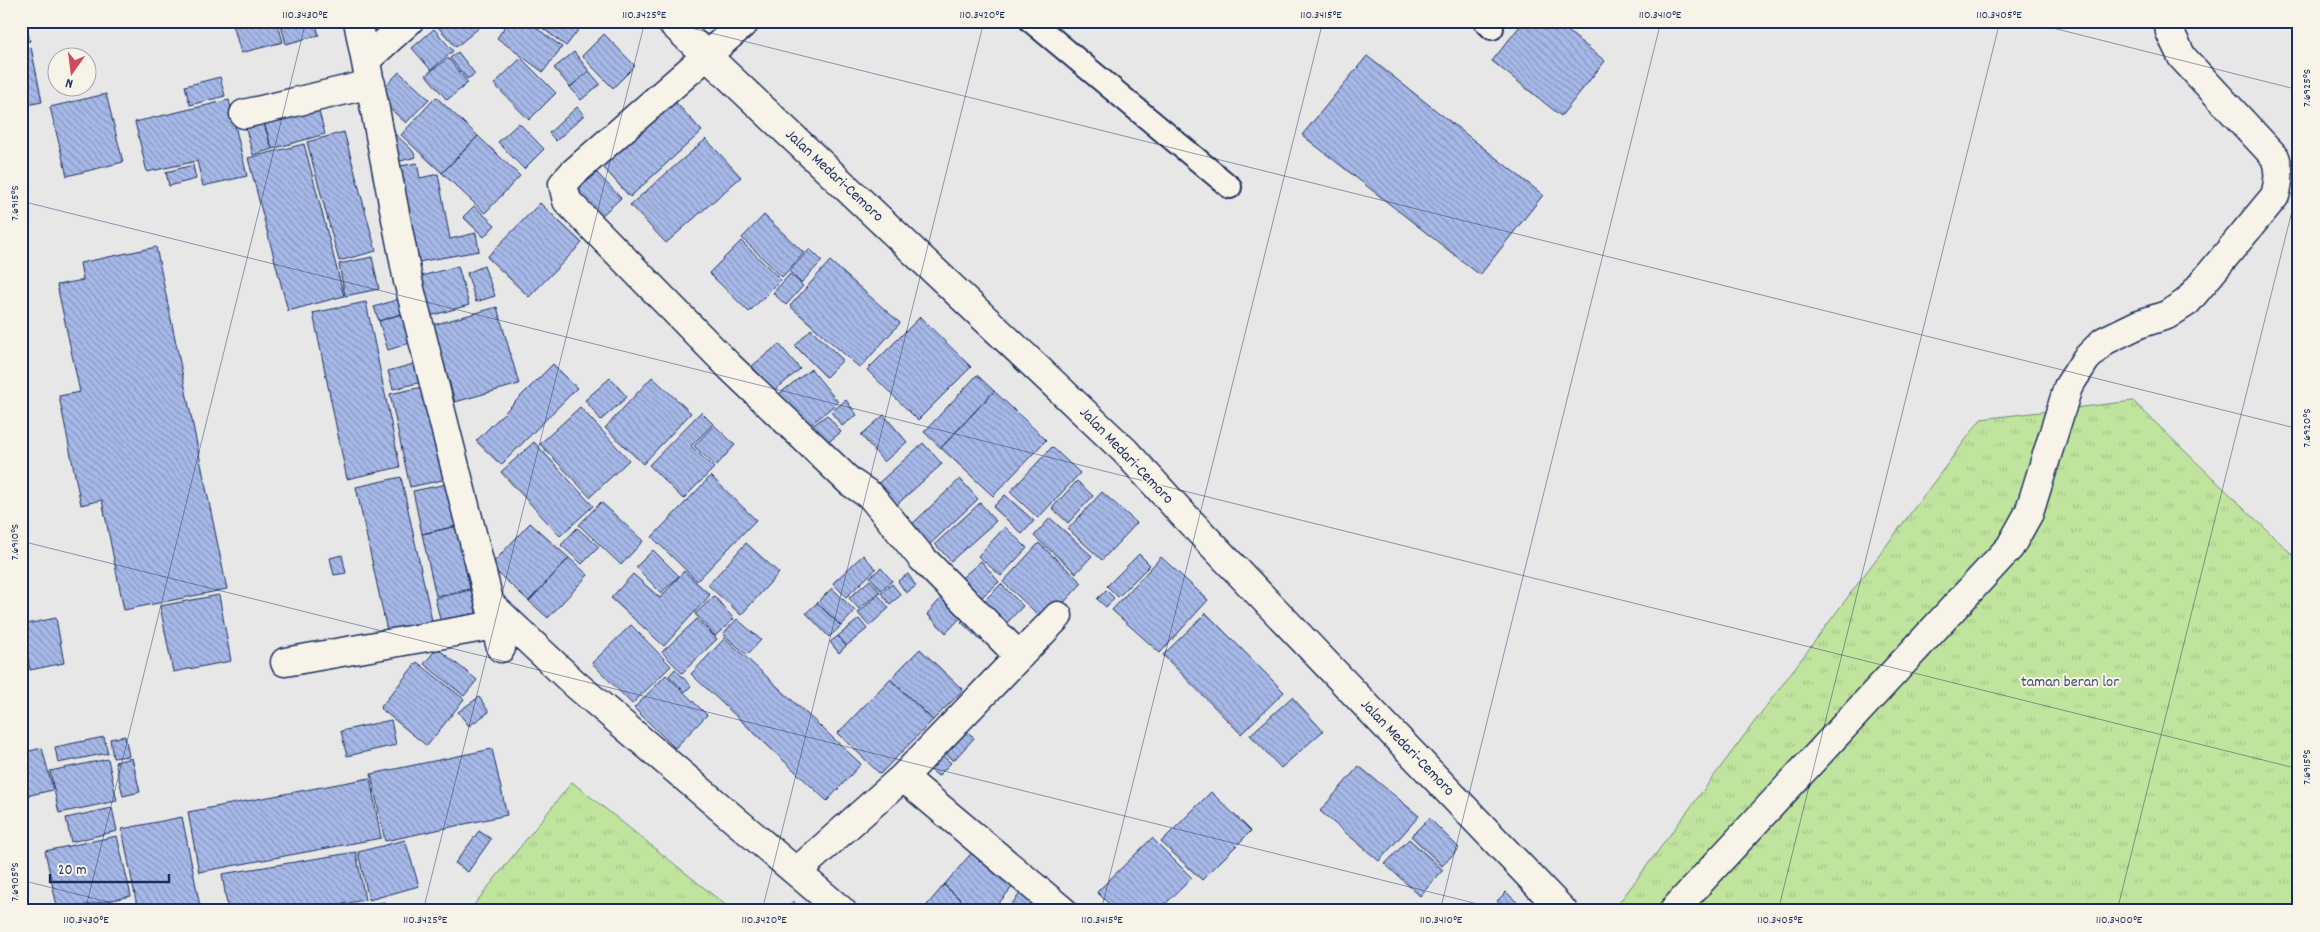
<svg xmlns="http://www.w3.org/2000/svg" width="2320" height="932" font-family="Dekko,sans-serif">
<style>
.grass{fill:url(#grass-tufts);stroke:#6e8a7e}
.building{fill:url(#building-back-hatch);stroke:#1b2f5e}
.lines{fill:none;stroke-linecap:round;stroke-linejoin:round}
.service-casing{stroke:#1b2f5e;stroke-width:26}
.minor-casing{stroke:#1b2f5e;stroke-width:31}
.tertiary-casing{stroke:#1b2f5e;stroke-width:31}
.service{stroke:#f7f3e8;stroke-width:22}
.minor{stroke:#f7f3e8;stroke-width:28}
.tertiary{stroke:#f7f3e8;stroke-width:28}
.ticks{fill:none;stroke:#1b2f5e;stroke-width:1;stroke-opacity:0.45}
.labels{text-anchor:middle;dominant-baseline:central;stroke-width:4;stroke-linejoin:round;paint-order:stroke}
.street-label{font-size:16px;fill:#1b2f5e;stroke:#f7f3e8}
.park-label{font-size:16px;fill:#3c536b;stroke:#f7f3e8}
.neatline{fill:none;stroke:#1b2f5e;stroke-width:2}
.ticks-label{font-size:12px;text-anchor:middle;fill:#1b2f5e}
</style>
<defs>
<pattern id="grass-tufts" width="24" height="20" patternUnits="userSpaceOnUse" patternTransform="scale(1.25)"><rect width="24" height="20" fill="#c0e49e"/><path d="M3 7l-1-3M5 7V3M7 7l1-3M15 17l-1-3M17 17v-4M19 17l1-3" fill="none" stroke="#a4c48a"/></pattern>
<pattern id="building-back-hatch" width="6" height="6" patternUnits="userSpaceOnUse" patternTransform="scale(1.25)"><rect width="6" height="6" fill="#a7b9e8"/><path d="M-1 5l2 2M0 0l6 6M5-1l2 2" fill="none" stroke="#8797bf"/></pattern>
</defs>
<rect width="100%" height="100%" fill="#e7e7e8"/>
<filter id="ink" filterUnits="userSpaceOnUse"><feTurbulence type="fractalNoise" baseFrequency=".02" numOctaves="2"/><feDisplacementMap in="SourceGraphic" scale="10" xChannelSelector="R" yChannelSelector="G"/><feConvolveMatrix kernelMatrix="1 2 1 2 8 2 1 2 1" color-interpolation-filters="sRGB"/></filter>
<g filter="url(#ink)">
<path class="grass" d="M2133 401 2299 561V911H1613L1981 419Z
M572 782 733 911H469Z"/>
<path class="building" d="M21 21H25L30 41 21 43Z
M232 21H277L283 42 241 53Z
M280 21H315L319 35 286 44Z
M440 21H487L456 47 436 25Z
M509 21H527L562 47 543 72 497 38Z
M533 21H579L583 24 566 46Z
M1524 21H1555L1605 61 1561 116 1492 61Z
M434 29 453 51 431 70 412 48Z
M604 34 635 66 613 88 582 56Z
M31 47 42 102 21 106V49Z
M458 52 475 74 467 79 450 58Z
M574 52 589 71 570 87 554 68Z
M1367 56 1543 195 1480 275 1302 135Z
M448 58 468 83 447 100 426 75Z
M521 58 556 93 529 120 494 84Z
M589 71 600 84 581 100 570 87Z
M399 72 429 99 406 123 376 96Z
M220 77 225 96 190 105 185 86Z
M667 93 702 131 630 197 595 158Z
M106 94 123 162 67 176 50 107Z
M436 97 478 136 442 173 401 135Z
M229 100 247 176 203 186 197 161 147 172 135 122Z
M577 107 584 115 556 141 549 133Z
M318 108 325 134 272 149 264 123Z
M264 123 272 149 253 155 246 129Z
M519 123 544 149 524 169 498 142Z
M344 132 376 251 339 261 307 142Z
M393 132 412 150 416 157 393 163Z
M478 136 520 176 485 213 442 173Z
M706 139 741 177 666 243 630 205Z
M304 144 344 296 288 311 248 158Z
M417 163 420 178 438 174 450 239 476 233 479 251 413 263 395 167Z
M193 165 196 179 169 186 166 172Z
M597 173 621 198 600 217 575 192Z
M540 203 582 243 529 297 487 257Z
M474 206 495 225 484 237 463 217Z
M764 215 804 253 782 277 742 238Z
M741 241 781 280 749 312 709 273Z
M156 247 227 589 124 610 102 500 81 505 59 396 80 392 57 285 83 280 80 263Z
M810 249 822 261 801 283 789 271Z
M372 257 379 289 345 296 339 264Z
M830 261 900 323 860 368 790 306Z
M458 266 469 305 430 316 418 277Z
M484 266 495 296 476 302 467 273Z
M790 274 803 286 786 305 773 293Z
M399 299 404 313 379 321 374 307Z
M366 302 400 467 347 479 313 313Z
M497 307 519 384 455 402 433 325Z
M404 313 413 342 388 350 379 321Z
M920 317 971 367 918 420 867 370Z
M811 329 843 360 826 377 795 346Z
M779 344 800 369 773 392 752 366Z
M417 363 422 382 393 389 388 371Z
M553 364 577 388 501 465 476 441Z
M811 369 838 402 803 431 775 397Z
M977 375 994 391 941 448 924 432Z
M652 377 691 413 643 464 605 428Z
M610 378 627 397 601 420 585 400Z
M427 386 447 479 410 487 390 394Z
M994 391 1046 440 993 496 941 448Z
M846 400 857 415 842 426 831 412Z
M580 407 629 460 590 497 540 444Z
M701 412 713 424 691 446 714 468 683 499 649 465Z
M827 415 841 432 822 447 808 429Z
M884 415 907 442 884 462 861 435Z
M714 425 735 445 716 466 694 446Z
M534 442 593 506 560 536 501 472Z
M923 443 942 464 893 508 874 487Z
M1052 447 1080 473 1038 518 1010 492Z
M711 476 756 520 697 581 652 537Z
M401 477 434 630 389 640 356 487Z
M960 479 978 499 928 546 909 527Z
M1077 481 1093 496 1068 523 1052 508Z
M447 484 457 526 422 534 413 491Z
M1102 492 1137 523 1102 560 1068 529Z
M1005 495 1034 521 1022 534 993 507Z
M601 502 643 541 621 565 579 525Z
M980 503 996 521 951 561 935 544Z
M1050 518 1092 556 1076 573 1034 536Z
M530 523 569 558 529 601 490 566Z
M457 526 470 589 436 596 422 534Z
M1005 527 1027 548 1001 576 978 556Z
M577 528 599 547 582 564 561 545Z
M746 543 779 573 741 615 708 585Z
M1039 543 1082 583 1046 622 1003 582Z
M653 550 679 576 661 593 636 567Z
M1139 554 1150 565 1118 597 1107 586Z
M342 555 346 573 334 575 330 558Z
M863 555 876 569 846 597 833 583Z
M1161 557 1208 600 1160 653 1112 610Z
M569 558 588 575 548 618 529 601Z
M981 561 999 582 974 604 956 583Z
M881 568 892 581 881 590 870 577Z
M684 571 710 595 664 646 611 598 633 574 660 598Z
M908 574 916 586 906 593 898 581Z
M870 580 880 592 859 609 849 598Z
M892 584 901 595 890 604 881 593Z
M1001 584 1023 606 1000 630 977 608Z
M832 588 855 611 841 626 817 603Z
M471 590 479 624 443 631 435 598Z
M1106 590 1114 598 1106 607 1097 599Z
M945 594 965 613 946 633 927 614Z
M219 595 231 661 173 672 160 606Z
M878 595 889 608 869 626 858 613Z
M714 596 734 619 715 636 695 614Z
M817 603 841 626 829 637 806 613Z
M1206 613 1284 692 1241 734 1163 655Z
M970 614 989 633 981 641 961 622Z
M56 618 64 663 30 670 22 625Z
M697 619 717 639 682 673 662 652Z
M737 619 761 640 747 655 723 634Z
M859 619 867 629 846 646 838 636Z
M631 625 671 666 632 704 592 663Z
M838 636 846 646 839 653 830 642Z
M725 638 861 764 827 801 691 674Z
M437 648 477 680 464 696 424 664Z
M920 649 963 690 933 720 890 679Z
M417 662 464 699 427 746 380 708Z
M675 669 691 686 685 692 669 676Z
M666 675 707 715 675 748 634 708Z
M890 679 933 720 880 774 838 733Z
M479 697 489 712 469 726 458 712Z
M1292 697 1323 731 1281 768 1250 735Z
M391 720 396 745 347 756 341 731Z
M961 725 974 738 953 761 939 747Z
M125 736 129 756 113 758 110 739Z
M104 737 108 753 58 763 55 747Z
M42 748 53 790 21 797V753Z
M492 749 507 815 385 841 371 774Z
M936 750 951 763 938 776 923 763Z
M132 758 140 792 123 796 115 762Z
M108 759 117 801 59 813 50 771Z
M1359 766 1419 816 1379 861 1320 811Z
M370 778 381 838 199 872 188 812Z
M1211 792 1251 831 1202 880 1161 842Z
M112 808 117 831 71 842 66 818Z
M182 817 201 911H138L122 829Z
M1429 818 1459 848 1442 866 1411 836Z
M479 831 491 839 468 872 455 863Z
M117 836 131 896 58 911 45 851Z
M1152 838 1192 878 1158 911H1116L1097 892Z
M1409 839 1443 870 1420 896 1385 864Z
M405 840 419 886 369 900 358 852Z
M975 849 1015 884 992 911H973L944 885Z
M356 852 365 900 301 911H228L222 874Z
M944 885 973 911H922Z
M1023 890 1048 911H1006Z
M1506 892 1526 911H1507L1497 901Z
M793 901 803 911H784Z
M384 902 386 911H350V909Z
M123 904 124 911H83Z"/>
<g class="lines">
<defs>
<path id="service" d="M1031 21 1230 187
M1485 21 1492 28"/>
<path id="minor" d="M358 21 408 281 501 648
M746 21 573 173 563 184 567 201 730 367 850 482 871 496 922 558 1019 656
M366 60 409 21
M244 114 371 84
M490 604 574 683 842 911
M285 662 495 625
M903 777 1063 911
M796 872 903 777 1058 616
M1673 911 2010 547 2029 513 2068 387 2086 359 2104 341 2139 324 2167 315 2187 302 2275 196C2279 181 2280 171 2275 157L2182 57 2170 32 2168 21"/>
<path id="tertiary" d="M670 21 1125 451 1177 508 1563 911"/>
</defs>
<use href="#service" class="service-casing"/>
<use href="#minor" class="minor-casing"/>
<use href="#tertiary" class="tertiary-casing"/>
<use href="#service" class="service"/>
<use href="#minor" class="minor"/>
<use href="#tertiary" class="tertiary"/>
</g>
</g>
<path class="ticks" d="M663 21 2299 429M2025 21 2299 90M21 201 2299 769M21 541 1506 911M21 880 144 911M85 911 306 21M423 911 645 21M762 911 984 21M1101 911 1323 21M1440 911 1661 21M1778 911 2000 21M2117 911 2299 183"/>
<g class="labels">
<g class="street-label">
<text transform="translate(834 176) rotate(43)">Jalan Medari-Cemoro</text>
<text transform="translate(1126 456) rotate(46)">Jalan Medari-Cemoro</text>
<text transform="translate(1407 748) rotate(46)">Jalan Medari-Cemoro</text>
</g>
<g class="park-label">
<text x="2070" y="682">taman beran lor</text>
</g>
</g>
<rect width="2320" height="932" fill="none" stroke="#f7f3e8" stroke-width="55"/>
<g transform="translate(72 72) rotate(194)"><circle r="24" fill="#f7f3e8" stroke="#9fa5b1"/>
<path d="M0-4L9 19L0 12L-9 19Z" fill="#d1495b"/>
<text y="-8" font-size="14" font-weight="bold" text-anchor="middle" fill="#1b2f5e">N</text>
</g>
<path d="M50 874v8h119v-8" fill="none" stroke="#1b2f5e" stroke-width="2.5"/>
<text x="58" y="874" font-size="15" fill="#1b2f5e" stroke="#f7f3e8" stroke-width="4" paint-order="stroke">20 m</text>
<rect x="28" y="28" width="2264" height="876" class="neatline"/>
<g class="ticks-label">
<text x="305" y="18">110.3430°E</text>
<text x="644" y="18">110.3425°E</text>
<text x="982" y="18">110.3420°E</text>
<text x="1321" y="18">110.3415°E</text>
<text x="1660" y="18">110.3410°E</text>
<text x="1999" y="18">110.3405°E</text>
<text transform="translate(2306 88) rotate(-90)" y="4">7.6925°S</text>
<text transform="translate(14 203) rotate(-90)" y="4">7.6915°S</text>
<text transform="translate(2306 428) rotate(-90)" y="4">7.6920°S</text>
<text transform="translate(14 542) rotate(-90)" y="4">7.6910°S</text>
<text transform="translate(2306 767) rotate(-90)" y="4">7.6915°S</text>
<text transform="translate(14 882) rotate(-90)" y="4">7.6905°S</text>
<text x="86" y="923">110.3430°E</text>
<text x="425" y="923">110.3425°E</text>
<text x="764" y="923">110.3420°E</text>
<text x="1102" y="923">110.3415°E</text>
<text x="1441" y="923">110.3410°E</text>
<text x="1780" y="923">110.3405°E</text>
<text x="2119" y="923">110.3400°E</text>
</g>
</svg>
